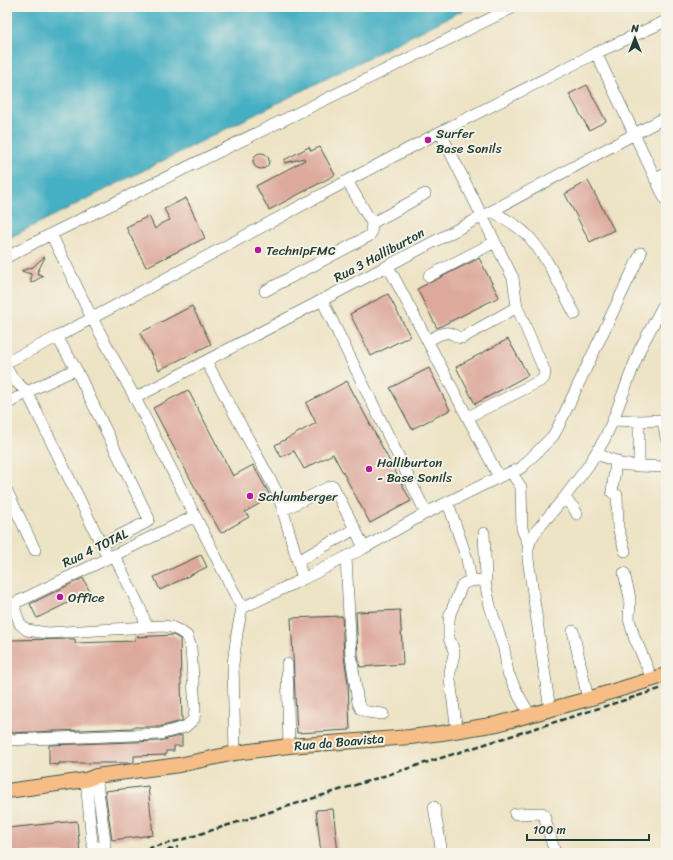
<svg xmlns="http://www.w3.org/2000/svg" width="673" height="860" font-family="Sriracha,sans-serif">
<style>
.water{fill:#44afc3;stroke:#32767c}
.building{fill:#dda99c}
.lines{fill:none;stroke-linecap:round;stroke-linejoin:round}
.minor-casing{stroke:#3e564a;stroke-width:12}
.major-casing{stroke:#3e564a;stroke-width:16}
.minor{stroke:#fff;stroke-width:11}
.major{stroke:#f6be86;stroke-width:14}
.rail{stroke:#1f3d34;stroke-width:2.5;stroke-dasharray:6 3;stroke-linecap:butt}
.poi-dot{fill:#b5179e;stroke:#f7f3e8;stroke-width:1.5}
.labels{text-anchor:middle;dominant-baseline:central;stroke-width:4;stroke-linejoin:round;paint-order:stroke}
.poi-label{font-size:13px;fill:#1f3d34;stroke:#f7f3e8;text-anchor:start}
.street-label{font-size:13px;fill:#1f3d34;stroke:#f7f3e8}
</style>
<rect width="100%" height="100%" fill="#f7f3e8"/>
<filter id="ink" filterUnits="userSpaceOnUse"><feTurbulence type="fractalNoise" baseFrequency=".025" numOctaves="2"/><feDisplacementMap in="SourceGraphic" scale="8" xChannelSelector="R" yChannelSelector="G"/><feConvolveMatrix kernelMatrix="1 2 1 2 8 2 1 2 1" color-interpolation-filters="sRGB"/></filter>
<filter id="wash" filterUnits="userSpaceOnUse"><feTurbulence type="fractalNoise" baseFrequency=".012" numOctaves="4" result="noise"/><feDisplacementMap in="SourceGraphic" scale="16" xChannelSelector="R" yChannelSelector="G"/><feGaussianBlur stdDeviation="0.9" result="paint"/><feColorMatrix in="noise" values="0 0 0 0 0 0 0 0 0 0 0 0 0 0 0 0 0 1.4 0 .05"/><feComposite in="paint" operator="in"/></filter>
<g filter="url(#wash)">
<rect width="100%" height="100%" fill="#ede3c5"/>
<path class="water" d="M7 7H469L7 239Z"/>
<g id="blocks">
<path class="building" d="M587 85 606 121 589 130 569 94Z
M309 147 311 151 320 147 335 175 269 210 256 186 305 160 304 158 285 163 284 160Z
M253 161a8 8 0 1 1 16 0a8 8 0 1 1-16 0Z
M588 181 614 230 590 242 565 194Z
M186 198 205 238 146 267 126 227 149 216 155 229 162 223 170 220 164 209Z
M44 257H45L37 273 43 276 31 283V274L21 271 33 267Z
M479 258 499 297 437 328 417 289Z
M388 294 410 336 371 356 350 314Z
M192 306 211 344 159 370 140 333Z
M508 339 528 375 475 404 456 367Z
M429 368 450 410 412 429 390 388Z
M347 381 411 501 370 523 333 454 304 469 294 451 281 457 275 445 316 423 306 403Z
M188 390 233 476 253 465 271 497 245 512 249 517 221 533 193 484 153 408Z
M201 555 207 567 160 590 154 577Z
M83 578 90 592 37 618 30 604Z
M400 610 403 664 360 667 358 655 356 612Z
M342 616 344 656 348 683 350 730 297 733 291 618Z
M173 635 180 639 182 721 159 727H133V728L7 733V640L75 639V643L135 641V637Z
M182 735V746H174V751H166V755L134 756V762L132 763H59V765L49 764V745L160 741Z
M148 786 153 835 112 840 105 791Z
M333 809 338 853H321L316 810Z
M77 821 80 853H7V828Z"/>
</g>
</g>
<g filter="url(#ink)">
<use href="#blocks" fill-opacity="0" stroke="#3e564a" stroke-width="1"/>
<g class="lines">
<defs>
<path id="minor" d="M596 53 666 201
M440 132 513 278 517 307 545 372 544 378 540 381 468 417
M655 179 666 174
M347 181 372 223
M492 211C504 218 515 224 525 233 546 253 561 289 575 314
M51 234 92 318 135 398 242 608 303 579 364 548 426 513 499 477 519 469 522 467 553 436 558 427 641 253
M7 257 51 234 514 7
M388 266 499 477
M429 276 495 242
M265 291 369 236 371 233 372 223 391 213 425 194
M322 300 426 513
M57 337 76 369 149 519 147 522 102 544
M428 341C433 338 443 331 450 333 454 334 457 338 462 338L517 307
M206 361 278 494 303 579
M7 362 57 337 347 181 440 132 596 53 666 21
M7 369 13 379 27 392 108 558
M135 398 481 217 666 117
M7 404 27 392 76 369
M613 420 639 421 663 420 666 438
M639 421V466
M596 454 616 461 619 464 639 466 666 467
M616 461 612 492 613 493 617 495 618 528 625 551
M511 472 521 487 522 529 529 545
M7 491 35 550
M564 498 574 508 577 514
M448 503 467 559 471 581
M283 510 331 486H333L355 529 364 548
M484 533 486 576 485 582
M114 555 140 608 147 627
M346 557 351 656 358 703 361 709 367 712 383 714
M298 561 355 529
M624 573 630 598 629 619 635 640 638 645 652 679
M7 607 195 516
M573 631 588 699
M287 664 289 746
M550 710 528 559V548L531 539 537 530 564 498 588 466 604 440 613 420 640 349 666 300
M457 731 450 680V672L454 654V651L449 638V620L450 614 462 585C467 580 476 580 483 580L485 582 490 606 504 649 508 673 519 696 530 715
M7 740 160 734 185 727 194 719 195 709 191 648 187 636 180 631 171 627 163 626 48 633 27 630 20 624 13 604
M235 753 233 664 237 633 242 608
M86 780 92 843 94 847H99L105 846V841L96 776
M434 807 442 853
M515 814 542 813 544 815 555 853"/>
<path id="major" d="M7 791 86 780 96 776 179 765 235 753 289 746 410 737 442 733 497 724 588 699 666 675"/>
</defs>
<use href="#minor" class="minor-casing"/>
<use href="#major" class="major-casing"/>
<use href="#minor" class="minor"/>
<use href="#major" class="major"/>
<path class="rail" d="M130 853 181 840 666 687
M159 853 178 847"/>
</g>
</g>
<g class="poi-dot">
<circle cx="428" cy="140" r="4"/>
<circle cx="258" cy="250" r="4"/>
<circle cx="369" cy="469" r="4"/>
<circle cx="250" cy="496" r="4"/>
<circle cx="60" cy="597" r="4"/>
</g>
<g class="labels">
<g class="poi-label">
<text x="436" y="133">Surfer<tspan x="436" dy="15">Base Sonils</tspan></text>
<text x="266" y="250">TechnipFMC</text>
<text x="377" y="462">Halliburton<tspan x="377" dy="15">- Base Sonils</tspan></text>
<text x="258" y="496">Schlumberger</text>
<text x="68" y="597">Office</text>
</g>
<g class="street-label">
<text transform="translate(379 255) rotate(-28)">Rua 3 Halliburton</text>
<text transform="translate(95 548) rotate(-26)">Rua 4 TOTAL</text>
<text transform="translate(339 742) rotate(-5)">Rua da Boavista</text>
</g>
</g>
<rect width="673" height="860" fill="none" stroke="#f7f3e8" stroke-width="24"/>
<g transform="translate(635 38)" stroke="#f7f3e8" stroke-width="3" paint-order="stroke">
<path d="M0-3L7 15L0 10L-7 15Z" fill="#1f3d34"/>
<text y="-6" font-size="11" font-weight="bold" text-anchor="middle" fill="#1f3d34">N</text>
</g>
<path d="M527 834v6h122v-6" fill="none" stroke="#1f3d34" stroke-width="2"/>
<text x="533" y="834" font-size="12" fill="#1f3d34" stroke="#f7f3e8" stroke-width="3" paint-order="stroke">100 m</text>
</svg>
